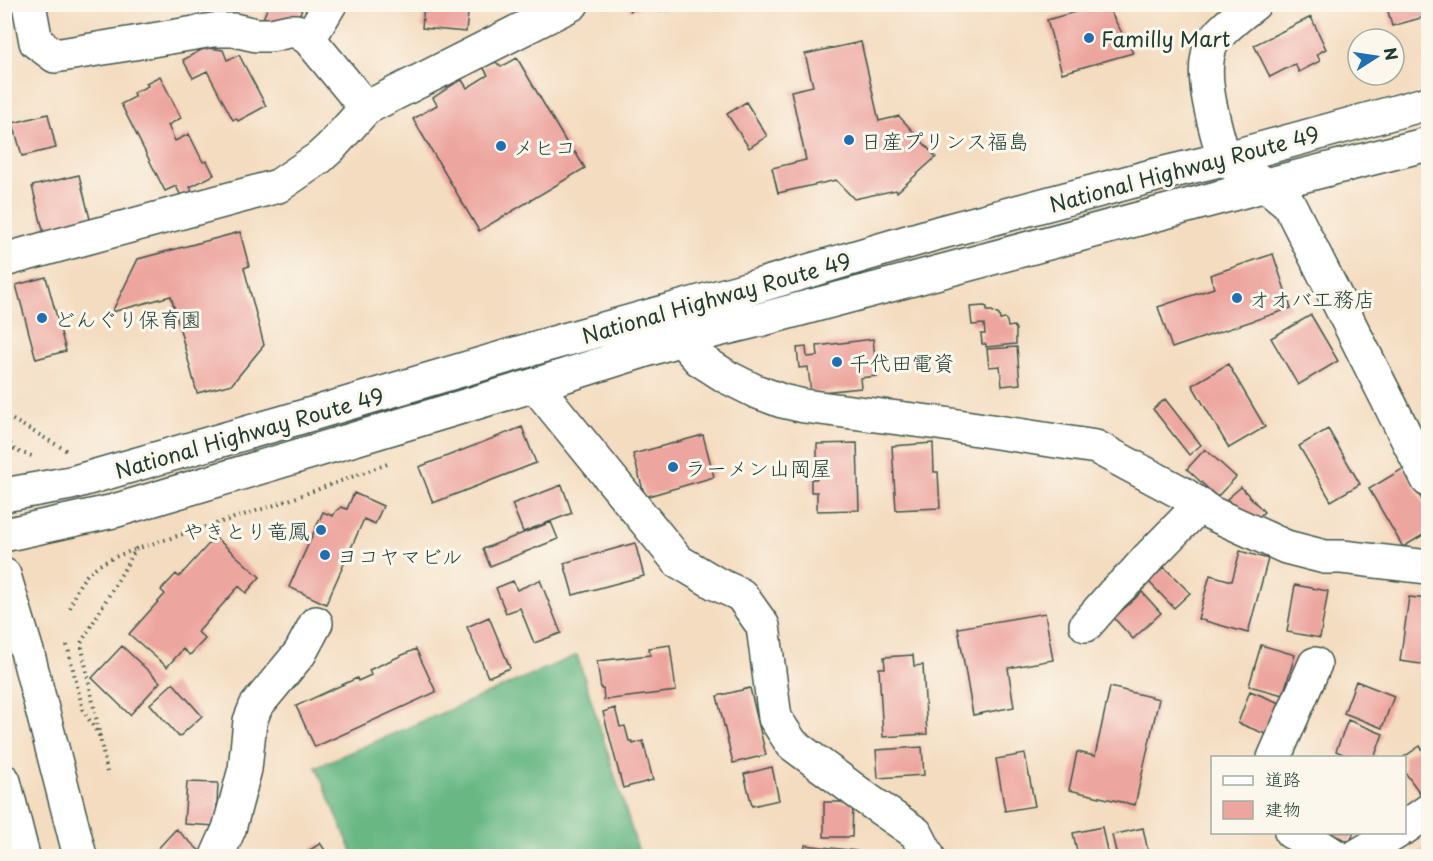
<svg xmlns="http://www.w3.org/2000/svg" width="1433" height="861" font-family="'Playpen Sans','Klee One',sans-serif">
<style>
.forest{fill:#69b884;stroke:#447a5c;stroke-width:1.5}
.building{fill:#eda59f}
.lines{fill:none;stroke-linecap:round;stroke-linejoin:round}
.minor-casing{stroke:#3f5549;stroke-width:36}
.highway-casing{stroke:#3f5549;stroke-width:36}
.path{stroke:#3f5549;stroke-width:4;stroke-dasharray:1.5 4.5;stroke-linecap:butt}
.minor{stroke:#fff;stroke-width:33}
.highway{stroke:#fff;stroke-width:33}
.poi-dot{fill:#1f6fb2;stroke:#fbf7ec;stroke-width:2}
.labels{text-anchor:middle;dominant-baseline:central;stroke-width:6;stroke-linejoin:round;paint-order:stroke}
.poi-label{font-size:21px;fill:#1f3d34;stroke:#fbf7ec;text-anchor:start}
.street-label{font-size:21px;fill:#1f3d34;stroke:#fbf7ec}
</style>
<rect width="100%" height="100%" fill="#fbf7ec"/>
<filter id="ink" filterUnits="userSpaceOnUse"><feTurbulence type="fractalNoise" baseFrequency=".0167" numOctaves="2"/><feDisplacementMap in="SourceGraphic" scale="12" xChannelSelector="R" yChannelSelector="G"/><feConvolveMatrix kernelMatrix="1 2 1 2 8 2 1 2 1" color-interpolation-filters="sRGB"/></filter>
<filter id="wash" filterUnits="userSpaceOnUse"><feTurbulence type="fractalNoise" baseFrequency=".008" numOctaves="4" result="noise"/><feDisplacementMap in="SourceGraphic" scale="24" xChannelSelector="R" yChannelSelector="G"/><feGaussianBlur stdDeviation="1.35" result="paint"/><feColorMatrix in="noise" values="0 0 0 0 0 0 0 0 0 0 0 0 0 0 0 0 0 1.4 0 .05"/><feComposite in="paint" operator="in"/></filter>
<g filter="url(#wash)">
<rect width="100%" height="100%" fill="#f4dcc0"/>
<path class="forest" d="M577 655 640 856H354L316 767Z"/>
<g id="blocks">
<path class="building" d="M269 4H308L307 8 303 7 295 24 262 21Z
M424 4H469L466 32 422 28Z
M627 4H646V5L630 11Z
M658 4H678V5L660 11Z
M1102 4H1106L1133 53 1062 73 1047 20Z
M1386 4H1428V16L1392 26Z
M1311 17 1326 49 1317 54 1320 61 1299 72 1295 64 1270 77 1254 45Z
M861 42 879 121 899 116 936 157 897 192 896 190 854 199 836 180 778 193 772 168 806 160 791 91 813 86 805 54Z
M209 48 223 50 227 60 239 55 266 106 238 121 236 118 233 120 207 71 193 78 183 60 201 50Z
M517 58 573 154 575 152 585 168 479 231 413 119 437 105 433 98 457 82 462 80 467 88 488 75 483 67 496 62 501 67Z
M160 76 181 118 168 125 175 141 189 134 203 162 207 161 214 175 190 187 192 191 181 196 176 186 165 191 121 104 135 97 133 93 148 86 146 83Z
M746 102 767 136 749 148 727 114Z
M48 114 56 148 22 156 13 123Z
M79 175 91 223 44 234 32 186Z
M240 232 249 266 244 268 264 345 232 384 197 393 171 296 112 312 138 259Z
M1273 254 1291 308 1172 348 1158 307 1214 288 1210 275Z
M46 277 66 351 36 359 16 285Z
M984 306 987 307V311H992L999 315 1000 320 1005 319 1007 321 1008 327 1014 326 1016 329V344L986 347V344H982L981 334H985L984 324 972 325 970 307Z
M1311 315 1338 361 1298 385 1271 338Z
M873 339 877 376 860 378 861 388 811 393 808 367 799 368 797 348 806 347 807 357 818 356 817 346Z
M1017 347 1020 384 1002 386 1000 366 989 367 987 349Z
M1228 364 1265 427 1229 448 1192 385Z
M1165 399 1201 445 1189 455 1153 409Z
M522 427 536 463 433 503 419 467Z
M1328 429 1360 484 1331 501 1299 446Z
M703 435 714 477 645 497 633 454Z
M857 443 859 510 817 511V492H811V479H817V444Z
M933 443 934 472H938L940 508 896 510 892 446Z
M1205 449 1236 477 1217 497 1187 469Z
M1404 468 1428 511V532L1403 547 1369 489Z
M562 485 572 513 523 532 512 504Z
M1241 487 1264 512 1250 525 1227 499Z
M354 493 383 506 375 524 364 519 326 604 289 587 323 512 333 516 336 511 341 507 347 509Z
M551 522 558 539 490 566 483 549Z
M215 537 260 577 246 593 239 586 198 632 205 639 190 655 183 649 167 667 129 634 165 594 161 590 176 574 179 577Z
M635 543 644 576 573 595 564 563Z
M1240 551 1268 559 1248 633 1198 619 1210 575 1232 581Z
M1164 567 1190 593 1174 608 1149 582Z
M540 580 561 633 534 643 520 608 506 613 496 588 513 581 517 590Z
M1295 585 1328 591 1320 638 1287 632Z
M1142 592 1161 613 1133 639 1114 618Z
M1409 597 1428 599V665L1400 661Z
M1045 613 1053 660 1008 668 1014 707 973 715 958 628Z
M489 617 510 668 488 677 467 627Z
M670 645 676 691 604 700 603 689H601L597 661 650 655 649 648Z
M1261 645 1295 655 1283 695 1249 686Z
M122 646 160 682 130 715 92 678Z
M416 649 436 692 315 747 296 706 357 678 358 681 371 675 369 670Z
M913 655 914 666 923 665 927 734 883 737 879 668H885L884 657Z
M1356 681 1394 696 1382 728 1344 713Z
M173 683 202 716 179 737 150 704Z
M1110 687 1159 699 1135 805 1069 790 1077 752 1095 756Z
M750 688 766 755 733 763 717 696Z
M1250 691 1280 703 1268 735 1238 723Z
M615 708 620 727 625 726 629 741H632L633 744 643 741 653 780 623 788 603 712Z
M1348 720 1383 734 1374 758H1352L1336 751Z
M1420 746 1428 758V791L1422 796 1404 771V757Z
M922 747 924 775 878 778 876 750Z
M1025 754 1035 806 1005 811 996 759Z
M772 767 779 800 752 806 744 774Z
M187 782 218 783 216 826 184 824Z
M824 802H853L852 837H824Z
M1102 827 1108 856H1078L1073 833Z
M1143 828 1149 856H1117L1112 835Z
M176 829 205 856H157L154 853Z
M1327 832H1354L1350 842Z
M320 843 329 856H300L318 845Z
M805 845 857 851V856H804Z
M1428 846V856H1414Z"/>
</g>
</g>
<g filter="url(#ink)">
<use href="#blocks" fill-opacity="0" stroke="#3f5549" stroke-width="1.5"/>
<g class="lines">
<defs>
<path id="minor" d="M29 4 36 42 55 56 213 30H234L256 35H271L289 31H297L309 39
M330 4 309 39 366 108
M1254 4C1242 13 1233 20 1222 31 1220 34 1215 38 1213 41 1196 71 1216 128 1224 159L1266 185 1289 204 1428 480
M4 260 278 186 319 158 330 148 366 108 572 4
M681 339 699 359 727 377 755 391 782 401 804 406 938 423 1096 447 1182 493 1211 513 1286 547 1325 557H1342L1428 567
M535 385 678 561 715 583 741 595 763 626 775 718 792 744 868 800 916 833 928 856
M4 575 28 655 80 856
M1086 625 1113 594 1134 574 1149 557 1200 505
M1274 758 1315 664
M4 781 23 856
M1404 828 1428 811
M1291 832 1321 847 1335 856
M217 856 229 829 245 769 250 721 256 706 300 653 316 623
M1357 856 1397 832"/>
<path id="highway" d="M4 495 71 483 281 423 539 347 757 286 938 233 1156 175 1224 159 1428 103
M4 535 114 511 535 385 681 339 763 319 1266 185 1428 144"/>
</defs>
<use href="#minor" class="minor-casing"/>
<use href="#highway" class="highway-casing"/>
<path class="path" d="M4 405 8 417 69 452
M10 444 16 451 35 457
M70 608C81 570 100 562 134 550
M67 645 83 710 100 737
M107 772 81 643 136 549 275 505 390 463"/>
<use href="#minor" class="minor"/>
<use href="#highway" class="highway"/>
</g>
</g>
<g class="poi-dot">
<circle cx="1089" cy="38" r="6"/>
<circle cx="849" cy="140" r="6"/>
<circle cx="501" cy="146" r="6"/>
<circle cx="1237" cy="298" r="6"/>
<circle cx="42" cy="318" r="6"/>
<circle cx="837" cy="362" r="6"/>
<circle cx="673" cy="467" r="6"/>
<circle cx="321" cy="530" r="6"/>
<circle cx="325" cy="555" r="6"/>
</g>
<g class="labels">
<g class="poi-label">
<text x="1101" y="38">Familly Mart</text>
<text x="861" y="140">日産プリンス福島</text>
<text x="513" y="146">メヒコ</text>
<text x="1249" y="298">オオバ工務店</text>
<text x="54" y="318">どんぐり保育園</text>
<text x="849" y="362">千代田電資</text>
<text x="685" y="467">ラーメン山岡屋</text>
<text x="309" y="530" text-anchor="end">やきとり竜鳳</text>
<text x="337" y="555">ヨコヤマビル</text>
</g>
<g class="street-label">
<text transform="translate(1184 168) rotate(-15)">National Highway Route 49</text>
<text transform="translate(716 297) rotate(-16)">National Highway Route 49</text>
<text transform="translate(249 432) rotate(-16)">National Highway Route 49</text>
</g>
</g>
<rect width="1433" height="861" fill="none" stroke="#fbf7ec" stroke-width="24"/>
<rect x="1211" y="756" width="195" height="78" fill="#fbf7ec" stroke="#a3ada2" stroke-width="1.5"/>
<rect x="1223" y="776" width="30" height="9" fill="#ffffff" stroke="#a3ada2" stroke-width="1.5"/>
<text x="1265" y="786" font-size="18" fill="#1f3d34">道路</text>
<rect x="1223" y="801" width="30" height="18" fill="#eda59f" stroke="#a3ada2" stroke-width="1.5"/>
<text x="1265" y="816" font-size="18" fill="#1f3d34">建物</text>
<g transform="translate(1376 57) rotate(78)"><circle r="28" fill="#fbf7ec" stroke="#a3ada2" stroke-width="1.5"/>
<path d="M0-4.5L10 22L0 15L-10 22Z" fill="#1f6fb2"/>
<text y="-9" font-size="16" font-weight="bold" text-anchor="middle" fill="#1f3d34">N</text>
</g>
</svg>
